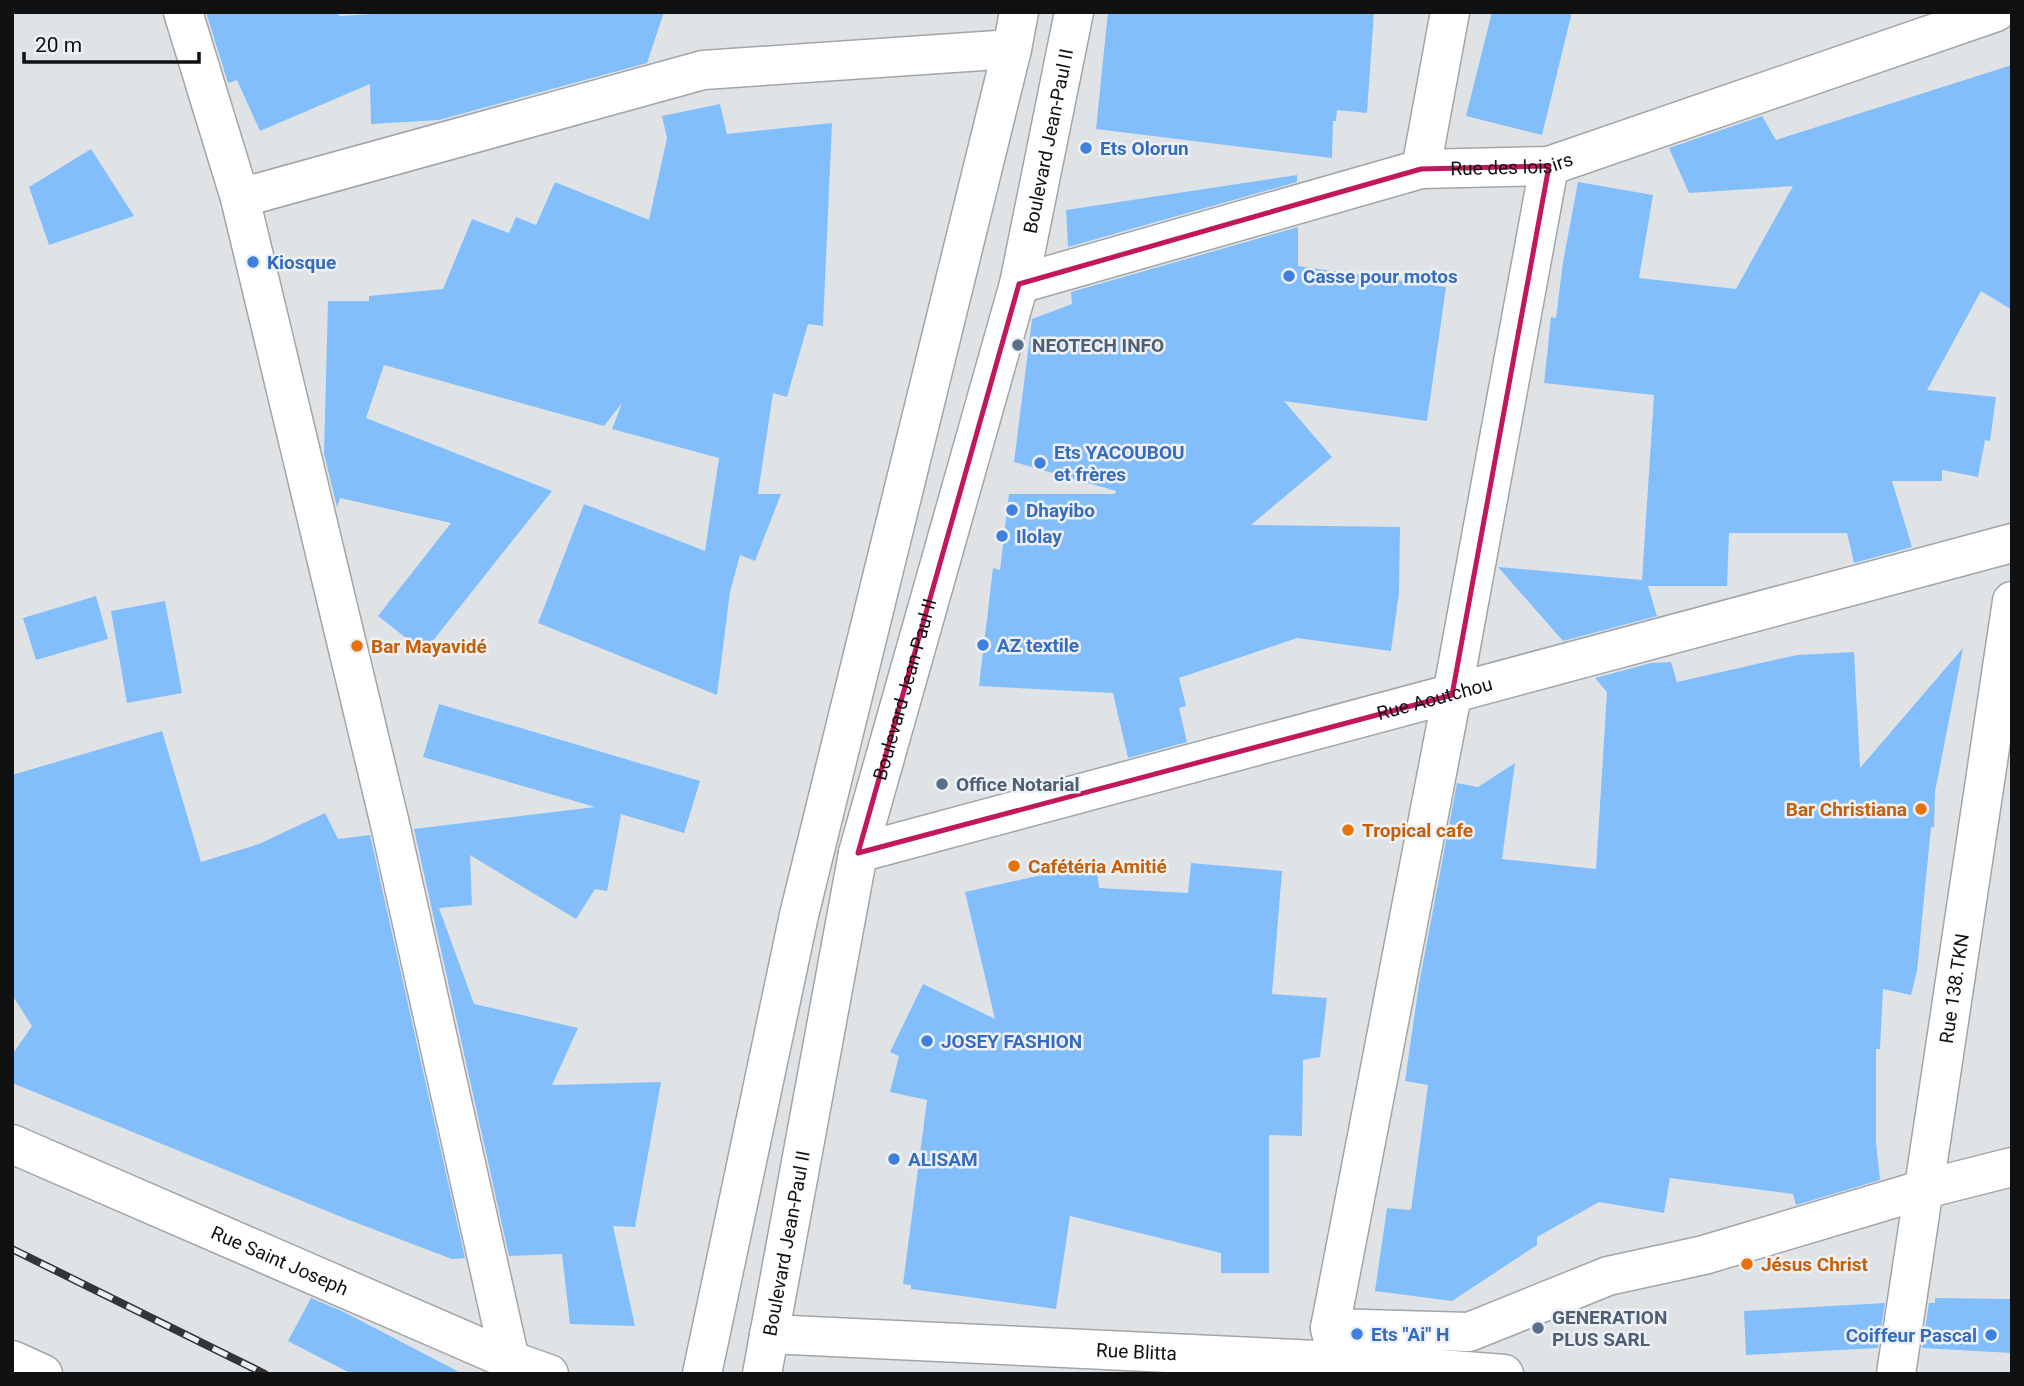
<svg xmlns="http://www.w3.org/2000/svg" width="2024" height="1386" font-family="Roboto,sans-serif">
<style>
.building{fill:#83befc}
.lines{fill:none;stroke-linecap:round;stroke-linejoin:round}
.street-casing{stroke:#a2a5a8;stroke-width:41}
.secondary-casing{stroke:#a2a5a8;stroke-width:41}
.street{stroke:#fff;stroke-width:38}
.secondary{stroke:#fff;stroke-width:38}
.rail-casing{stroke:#343537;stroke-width:8}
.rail{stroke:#edf0f4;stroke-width:5;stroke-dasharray:16;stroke-linecap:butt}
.marked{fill:none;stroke:#c2185b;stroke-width:5;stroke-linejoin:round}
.shop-dot{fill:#3f7fe0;stroke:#edf0f4;stroke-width:2.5}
.service-dot{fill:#5c6f8a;stroke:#edf0f4;stroke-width:2.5}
.food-dot{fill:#e8710a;stroke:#edf0f4;stroke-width:2.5}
.labels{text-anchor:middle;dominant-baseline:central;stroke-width:5;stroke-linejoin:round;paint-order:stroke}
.street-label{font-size:19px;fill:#101112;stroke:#edf0f4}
.shop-label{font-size:19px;font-weight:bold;fill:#366cbe;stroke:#edf0f4;text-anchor:start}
.service-label{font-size:19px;font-weight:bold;fill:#4e5e75;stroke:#edf0f4;text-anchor:start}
.food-label{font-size:19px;font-weight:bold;fill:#c56008;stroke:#edf0f4;text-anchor:start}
</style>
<rect width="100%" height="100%" fill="#e0e3e6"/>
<path class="building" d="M206 12H339V16L404 12H664L647 63 439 120 371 124 370 84 260 131 237 80 228 83Z
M1108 12H1374L1367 113 1337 110 1336 121H1333L1332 158 1096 129Z
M1492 12H1572L1542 135 1466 116Z
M2012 65V310L1981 291 1927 390 1996 397 1990 441 1985 440 1978 477 1942 470V481H1892L1912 547 1854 563 1847 533H1729L1727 586H1648L1657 616 1563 641 1498 567 1642 580 1654 395 1544 383 1551 317 1556 318 1563 262 1578 182 1653 195 1639 278 1736 289 1793 186 1689 193 1669 148 1762 116 1776 140Z
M720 104 727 134 832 123 823 326 808 324 787 397 773 393 758 494H781L755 561 740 555 730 592 717 695 538 623 584 504 705 551 719 458 612 429 622 403 604 426 384 365 366 418 552 491 424 652 378 616 451 523 340 498 337 507 324 454 328 301H369V296L443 289 472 219 509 233 516 217 536 225 555 182 649 220 667 138 662 116Z
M91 149 134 216 49 245 29 187Z
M1297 175V182L1068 247 1066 210Z
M1298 227V266L1446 287 1427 421 1284 401 1332 457 1251 525 1400 527 1399 593 1391 651 1297 638 1179 678 1186 706 1179 708 1187 742 1128 758 1113 693 979 686 993 568 1000 570 1009 494H1115L1116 491 1014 462 1032 319 1072 304 1071 292Z
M96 596 108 639 36 660 23 618Z
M165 601 182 693 127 703 111 611Z
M1963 648 1935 792 1934 827H1931L1917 971 1911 995 1883 989 1880 1049H1876V1142L1880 1180 1796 1205 1793 1194 1670 1178 1664 1213 1599 1202 1537 1237V1245L1452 1301 1375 1291 1387 1208 1411 1210 1428 1085 1405 1081 1419 984 1457 783 1478 787 1515 763 1502 859 1596 869 1607 692 1595 678 1651 663 1671 662 1677 682 1797 655 1854 652 1860 768Z
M439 704 700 781 684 833 621 814 607 891 595 889 576 919 470 855 472 905 439 908 474 1004 578 1028 552 1085 661 1082 635 1227 613 1226 635 1326 570 1324 562 1254 509 1256 414 829 595 807 423 757Z
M162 731 201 862 259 844 325 813 338 839 370 835 465 1258 452 1259 349 1220 12 1083V1055L32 1026 12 995V775Z
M1096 863 1099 888 1188 893 1191 863 1282 871 1272 994 1327 998 1320 1057 1303 1060 1302 1136 1269 1135V1273H1221V1253L1070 1216 1056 1309 911 1289V1285L903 1284 927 1100 890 1092 899 1056 890 1052 923 984 995 1019 965 892Z
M311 1298 344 1312 463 1374H352L288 1341Z
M1935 1298 2012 1299V1353L1922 1348 1929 1303H1935Z
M1885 1303 1878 1348 1746 1355 1744 1311Z"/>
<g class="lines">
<defs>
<g id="street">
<path d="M183 12 240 198 389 820 513 1374"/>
<path d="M1421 169 1450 12"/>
<path d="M240 198 703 70 1012 49"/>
<path id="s1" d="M1019 284 1421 169 1549 166 1996 12"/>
<path id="s2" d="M858 853 2012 543"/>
<path id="s3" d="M12 1144 512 1361 549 1374"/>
<path d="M1330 1328 1469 1332 1608 1276 1704 1255 1925 1189 2012 1167"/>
<path id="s4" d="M769 1334 1338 1361 1504 1374"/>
<path d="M12 1360 43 1374"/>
<path d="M1338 1361 1330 1328 1452 695 1549 166"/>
<path id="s5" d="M1896 1374 2012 601"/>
</g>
<g id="secondary">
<path d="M702 1374 799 915 1012 49 1019 12"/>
<path id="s6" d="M762 1374 858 853 1019 284 1074 12"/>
</g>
</defs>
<use href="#street" class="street-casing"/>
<use href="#secondary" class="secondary-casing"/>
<use href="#street" class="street"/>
<use href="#secondary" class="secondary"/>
<defs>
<path id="rail" d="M12 1249 265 1374"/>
</defs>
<use href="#rail" class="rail-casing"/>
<use href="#rail" class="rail"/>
</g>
<path class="marked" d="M1549 166 1452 695 858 853 1019 284 1421 169Z"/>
<g class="shop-dot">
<circle cx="1086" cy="148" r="7"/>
<circle cx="253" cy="262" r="7"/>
<circle cx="1289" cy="276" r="7"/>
<circle cx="1040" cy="463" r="7"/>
<circle cx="1012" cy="510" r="7"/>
<circle cx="1002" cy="536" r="7"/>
<circle cx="983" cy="645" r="7"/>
<circle cx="927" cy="1041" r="7"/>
<circle cx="894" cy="1159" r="7"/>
<circle cx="1357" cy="1334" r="7"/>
<circle cx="1991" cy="1335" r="7"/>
</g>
<g class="service-dot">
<circle cx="1018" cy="345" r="7"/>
<circle cx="942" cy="784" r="7"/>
<circle cx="1538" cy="1328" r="7"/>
</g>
<g class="food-dot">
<circle cx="357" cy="646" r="7"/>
<circle cx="1921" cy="809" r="7"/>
<circle cx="1348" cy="830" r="7"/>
<circle cx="1014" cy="866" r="7"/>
<circle cx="1747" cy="1264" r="7"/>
</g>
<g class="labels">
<g class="street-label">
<text stroke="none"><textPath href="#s6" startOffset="1267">Boulevard Jean-Paul II</textPath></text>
<text stroke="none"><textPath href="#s1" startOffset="509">Rue des loisirs</textPath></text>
<text stroke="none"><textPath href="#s6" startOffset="700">Boulevard Jean-Paul II</textPath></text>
<text stroke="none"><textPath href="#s2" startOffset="597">Rue Aoutchou</textPath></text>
<text stroke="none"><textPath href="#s5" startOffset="390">Rue 138.TKN</textPath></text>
<text stroke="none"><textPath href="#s6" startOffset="133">Boulevard Jean-Paul II</textPath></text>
<text stroke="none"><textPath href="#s3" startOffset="292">Rue Saint Joseph</textPath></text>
<text stroke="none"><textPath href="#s4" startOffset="368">Rue Blitta</textPath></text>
</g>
<g class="shop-label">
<text x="1100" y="148">Ets Olorun</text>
<text x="267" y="262">Kiosque</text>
<text x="1303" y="276">Casse pour motos</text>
<text x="1054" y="452">Ets YACOUBOU<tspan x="1054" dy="22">et frères</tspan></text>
<text x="1026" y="510">Dhayibo</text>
<text x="1016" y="536">Ilolay</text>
<text x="997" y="645">AZ textile</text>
<text x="941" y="1041">JOSEY FASHION</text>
<text x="908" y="1159">ALISAM</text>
<text x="1371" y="1334">Ets "Ai" H</text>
<text x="1977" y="1335" text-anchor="end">Coiffeur Pascal</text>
</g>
<g class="service-label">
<text x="1032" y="345">NEOTECH INFO</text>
<text x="956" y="784">Office Notarial</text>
<text x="1552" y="1317">GENERATION<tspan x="1552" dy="22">PLUS SARL</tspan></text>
</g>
<g class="food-label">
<text x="371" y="646">Bar Mayavidé</text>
<text x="1907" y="809" text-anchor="end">Bar Christiana</text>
<text x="1362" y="830">Tropical cafe</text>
<text x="1028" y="866">Cafétéria Amitié</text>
<text x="1761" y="1264">Jésus Christ</text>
</g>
</g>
<rect width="2024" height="1386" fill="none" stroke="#101112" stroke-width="28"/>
<path d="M24 52v10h175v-10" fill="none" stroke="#101112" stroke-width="3.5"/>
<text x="35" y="52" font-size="21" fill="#101112" stroke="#edf0f4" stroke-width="5" paint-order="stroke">20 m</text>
</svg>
